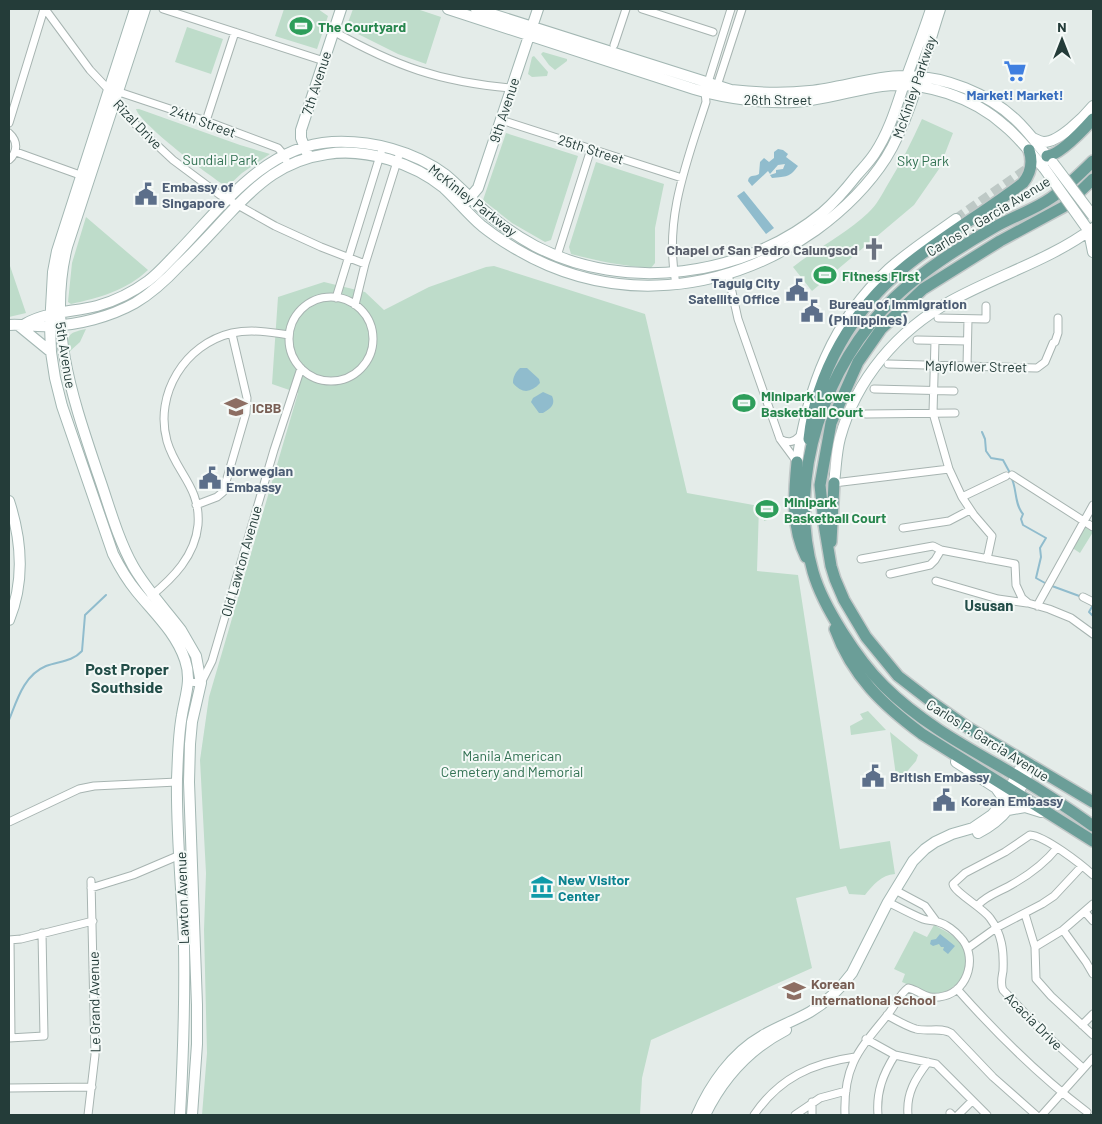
<svg xmlns="http://www.w3.org/2000/svg" width="1102" height="1124" font-family="Barlow,sans-serif">
<style>
.green{fill:#bedcca}
.water{fill:#90bccd}
.lines{fill:none;stroke-linecap:round;stroke-linejoin:round}
.stream{stroke:#90bccd;stroke-width:2}
.secondary-tunnel{stroke:#bec9c6;stroke-width:10;stroke-dasharray:10 5;stroke-linecap:butt}
.street-casing{stroke:#a7b4b1;stroke-width:9}
.secondary-casing{stroke:#a3b7b3;stroke-width:12}
.primary-casing{stroke:#c2c8c8;stroke-width:14}
.street{stroke:#fff;stroke-width:7}
.secondary{stroke:#fff;stroke-width:10}
.primary{stroke:#6b9e98;stroke-width:11}
.secondary-bridge-casing{stroke:#a3b7b3;stroke-width:12;stroke-linecap:butt}
.secondary-bridge{stroke:#fff;stroke-width:10}
.labels{text-anchor:middle;dominant-baseline:central;stroke-width:4;stroke-linejoin:round;paint-order:stroke}
.leisure-label{font-size:14px;font-weight:bold;fill:#27864d;stroke:#f4f9f7;text-anchor:start}
.street-label{font-size:14px;fill:#243c39;stroke:#f4f9f7}
.shop-label{font-size:14px;font-weight:bold;fill:#366cbe;stroke:#f4f9f7}
.park-label{font-size:14px;fill:#317152;stroke:#f4f9f7}
.service-label{font-size:14px;font-weight:bold;fill:#4e5e75;stroke:#f4f9f7;text-anchor:start}
.worship-label{font-size:14px;font-weight:bold;fill:#5b616d;stroke:#f4f9f7;text-anchor:end}
.education-label{font-size:14px;font-weight:bold;fill:#785e54;stroke:#f4f9f7;text-anchor:start}
.culture-label{font-size:14px;font-weight:bold;fill:#0d838f;stroke:#f4f9f7;text-anchor:start}
.neighbourhood-label{font-size:15px;font-weight:bold;fill:#224d48;stroke:#f4f9f7}
.quarter-label{font-size:16px;font-weight:bold;fill:#224d48;stroke:#f4f9f7}
</style>
<rect width="100%" height="100%" fill="#e4ece9"/>
<path class="green" d="M284 9H318L328 16 317 49 275 36Z
M353 9H417L441 17 426 64 398 54 346 28Z
M187 27 223 39 211 74 175 62Z
M543 52 567 59V61L555 70 549 65 541 54Z
M534 56 548 72 547 76 532 77 528 74 532 57Z
M136 109H139L240 145 270 154 242 173 227 187C211 177 140 124 136 109Z
M922 119 953 133 939 169 914 205 812 291 793 267C817 248 846 234 868 213 877 205 882 194 888 184 901 163 912 141 922 119Z
M506 133 578 156 551 240 545 242 512 223 483 200Z
M596 162 664 184 655 228V263L651 268C623 266 597 261 571 254L569 247Z
M86 217 148 270C127 290 99 298 71 304L68 302 72 263Z
M9 263 26 313 9 317Z
M494 266 645 314 687 493 759 506 757 571 798 575 840 849 890 841 895 874C881 875 873 885 865 895L849 894 846 886 796 898 812 968 651 1040 642 1078 640 1115H202L207 1053 204 930 206 873 200 760 209 697 298 393 272 384 278 297 324 282 365 292 384 310 429 287 486 267Z
M86 329 80 342 69 352C67 334 68 333 86 329Z
M753 397 755 407 734 409 733 399Z
M769 500 773 518 764 521 762 500Z
M1084 526 1093 532 1080 553 1071 547Z
M868 711 886 730 851 735 850 726 863 719 860 714Z
M890 732 918 755 916 761 897 783Z
M934 925C943 930 953 934 960 943 977 967 957 995 930 994L902 982 905 974 894 969 914 931 927 937Z"/>
<path class="water" d="M778 149 783 150 788 154 786 157 798 166C789 178 787 176 772 178L770 175 776 173V170L783 169 785 164 778 165 770 174 768 171 752 186 748 181C749 174 754 177 759 174L760 162 764 158 769 162 774 158V152Z
M744 191 774 228 766 234 737 196Z
M520 368H527L539 379 540 383C531 393 522 394 513 383 513 377 515 373 520 368Z
M543 392 552 396C556 405 550 409 543 413H539L531 402 533 398Z
M940 934 955 946 948 954 943 950 944 947H941L939 944 933 946 930 944 931 940 936 939Z"/>
<g class="lines">
<path class="stream" d="M982 432 985 439 986 451 991 458 1003 460 1010 473
M1011 477C1017 487 1014 504 1023 514L1021 519 1023 525 1046 538 1040 548 1041 557 1036 578 1045 583
M1052 586 1082 597
M1093 605 1089 612 1093 616
M9 720C17 700 24 675 46 666 59 661 72 662 82 651L85 615 106 595"/>
<path class="secondary-tunnel" d="M956 219 1033 165"/>
<defs>
<path id="street" d="M45 9 90 70 108 89 114 102 143 132 173 160 220 195 275 226 321 247 365 264
M163 9 324 61
M642 9 713 32
M333 31C395 66 440 82 511 88
M614 45 626 9
M716 89 742 9
M116 91 206 121 278 148 284 155 288 165
M501 120 682 178
M206 121 235 32
M9 123 44 9
M9 133C18 141 18 152 9 160
M16 152 80 175
M557 256 591 149
M728 274 738 319 780 439 797 462
M676 284C663 221 687 161 706 102L705 92 731 9
M289 339a42 42 0 1 1 84 0a42 42 0 1 1-84 0Z
M336 298 383 146
M355 305 365 264 400 152
M938 318 986 319V306
M917 340 967 341
M935 341 933 413 949 469 962 497 974 515 992 536 987 559
M888 364 1037 368 1045 362 1053 343 1055 342 1058 333V318
M967 366 968 319
M874 389 954 391
M866 414 955 413
M780 439C788 444 794 442 800 436
M1012 475 1093 527
M834 483 949 469
M962 497 1006 476
M196 505 217 497 223 492 246 413 247 398 232 334
M903 528 949 521 970 510
M861 559 933 546 941 550
M890 574 930 565 935 560 941 550 1015 564 1016 585 1022 598 1028 603 1049 609 1071 618 1093 634
M936 581 998 599 1027 603
M151 596C173 578 195 556 198 525 201 487 176 473 167 441 154 394 185 344 232 333 251 329 270 332 289 335
M1083 597 1093 602
M1037 606 1093 505
M188 682 201 683 212 661 274 450 301 368
M9 822 79 789 94 786 177 782
M91 888 133 875 180 855
M895 890 925 906 936 921
M978 905C987 895 999 892 1011 885 1029 875 1044 864 1057 848
M1085 912 1093 921
M1025 914 1035 947 1036 979 1051 996 1093 1035
M1063 930 1086 962 1093 974
M9 940 21 939 93 921
M10 940 11 1037
M1035 947 1063 930 1093 904
M968 948 996 928 1042 904 1054 896 1082 866
M957 989C997 1034 1039 1076 1087 1112
M887 1015C896 1020 906 1026 916 1029 928 1032 941 1027 951 1033L993 1077 1036 1115
M1082 1025 1093 1014
M9 1038 44 1036 42 933
M866 1039 895 1055 936 1064 987 1115
M1083 1068 1042 1031 1003 990C1000 984 1002 977 1003 971 1004 951 1002 934 990 918 983 908 954 892 953 884L965 873 1005 852 1030 835C1045 836 1081 864 1093 875
M9 1088 92 1087
M812 1102V1115
M950 1113 952 1115
M88 1115 95 1055 91 881
M754 1115C779 1078 812 1063 855 1057
M795 1115 820 1098 846 1091
M845 1115C843 1064 860 1049 889 1013 895 1005 900 994 908 988 922 991 925 1001 944 996 969 990 978 955 960 937 955 931 946 924 938 922 933 920 928 921 923 919 911 914 900 908 888 902
M878 1115C876 1092 883 1074 895 1055
M908 1115C906 1094 915 1079 928 1062
M958 1115 972 1101
M1042 1115 1093 1058"/>
<path id="secondary" d="M135 9 57 251 53 272 50 326 51 352 55 378 62 406 113 554C120 568 128 581 137 592 155 614 176 633 185 660 192 680 185 696 182 715 178 736 178 758 177 779 176 835 182 890 184 945 185 1002 183 1059 180 1115
M145 9 67 247C47 327 73 399 98 474 109 505 117 537 133 566 146 589 165 609 181 630L196 656 201 683 192 722 190 744 189 782 197 1005V1044L192 1115
M448 9 694 89C727 99 776 106 811 100 835 97 858 89 882 86 925 81 973 97 1005 126 1020 138 1031 154 1044 168
M476 9 731 90C757 93 784 94 810 91 841 88 878 75 908 76 946 77 987 93 1015 119 1029 132 1040 148 1052 162
M1033 138C1037 140 1040 142 1044 142 1059 142 1084 117 1093 106
M307 153 301 138V130L341 9
M466 202 478 188 538 9
M1086 227 1089 232 1093 252
M25 324C47 311 74 312 97 306 115 301 133 292 148 281 159 273 168 262 177 253 221 208 264 146 332 142 371 140 414 151 446 175 458 185 468 196 479 206 496 222 515 235 535 246 625 293 744 277 822 213 835 202 846 189 857 175 863 168 870 161 875 153 889 132 896 108 904 84 913 59 923 34 931 9
M9 325C23 324 36 327 50 326 78 325 110 317 135 303 152 293 166 280 180 265 197 249 213 231 229 214 258 183 284 160 327 154 366 148 414 163 444 188 457 200 468 214 482 226 492 234 504 242 516 249 613 306 725 294 816 230 842 211 868 186 886 158 912 116 924 57 940 9
M18 325 51 352
M797 462C808 387 832 322 889 269 909 251 934 235 956 219
M834 483C836 468 836 453 840 438 856 379 898 330 951 301 998 275 1050 260 1093 228
M9 501C22 541 25 581 9 620
M956 762 996 788 1001 795 1002 803
M1008 810 1025 807 1041 812
M978 833C1011 816 1016 797 1032 765
M697 1115C710 1085 732 1053 762 1036 777 1027 794 1021 810 1012 827 1002 840 989 852 973L888 902 913 861 925 849 935 842 952 834 973 828 992 815 1002 803 1024 761
M705 1115C723 1078 749 1049 786 1030"/>
<path id="primary" d="M1047 156C1060 155 1084 129 1093 119
M1093 161C1080 174 1067 187 1051 198 1034 210 1012 217 993 228 958 248 923 270 894 298 825 365 786 477 813 572 823 607 858 660 884 686 922 724 970 749 1015 775 1042 791 1068 808 1093 826
M1093 179 1065 206 1000 241 923 289 881 329 858 362 831 423 820 485 824 524 831 566 835 579 844 600 866 637 898 676 933 703 967 727 1093 802
M809 439C816 373 853 309 905 267 943 236 985 212 1023 183 1031 173 1033 162 1029 150
M797 462C794 494 791 527 806 557
M831 542 834 483
M835 629C852 676 883 705 922 734L1093 841"/>
</defs>
<use href="#street" class="street-casing"/>
<use href="#secondary" class="secondary-casing"/>
<use href="#primary" class="primary-casing"/>
<use href="#street" class="street"/>
<use href="#secondary" class="secondary"/>
<use href="#primary" class="primary"/>
<defs>
<path id="secondary-bridge" d="M1053 163 1093 216
M1044 168 1086 227"/>
</defs>
<use href="#secondary-bridge" class="secondary-bridge-casing"/>
<use href="#secondary-bridge" class="secondary-bridge"/>
</g>
<defs>
<symbol id="stadium-bare" viewBox="-9 -9 18 18"><path d="M0-5a6.5 5 0 1 0 0 10a6.5 5 0 1 0 0-10ZM-3.5-1.8h7v3.6h-7Z" fill="#2e9e5b" stroke="#f4f9f7" stroke-width="2.5" paint-order="stroke"/></symbol>
<symbol id="supermarket-bare" viewBox="-9 -9 18 18"><path d="M-6-5.5h2.5l.6 2H6L4.5 2H-2.5L-4.4-4H-6ZM-1.5 3.2a1.3 1.3 0 1 0 .1 0ZM3 3.2a1.3 1.3 0 1 0 .1 0Z" fill="#3f7fe0" stroke="#f4f9f7" stroke-width="2.5" paint-order="stroke"/></symbol>
<symbol id="civic-bare" viewBox="-9 -9 18 18"><path d="M-.6-6.5H3V-4.5H.6V-3L4-1V1h2V6H-6V1h2V-1L-.6-3ZM-1.2 2.5V6h2.4V2.5Z" fill="#5c6f8a" stroke="#f4f9f7" stroke-width="2.5" paint-order="stroke"/></symbol>
<symbol id="church-bare" viewBox="-9 -9 18 18"><path d="M-1.2-6h2.4v3.5h3.3v2.4h-3.3V6h-2.4V-.1h-3.3v-2.4h3.3Z" fill="#6b7280" stroke="#f4f9f7" stroke-width="2.5" paint-order="stroke"/></symbol>
<symbol id="school-bare" viewBox="-9 -9 18 18"><path d="M0-5L7-2L0 1L-7-2ZM-4 1L0 2.5L4 1V4Q0 6-4 4Z" fill="#8d6e63" stroke="#f4f9f7" stroke-width="2.5" paint-order="stroke"/></symbol>
<symbol id="museum-bare" viewBox="-9 -9 18 18"><path d="M0-6L6-3V-2H-6V-3ZM-5-1h2V3h-2ZM-1-1h2V3h-2ZM3-1h2V3H3ZM-6 4H6V6H-6Z" fill="#0f9aa8" stroke="#f4f9f7" stroke-width="2.5" paint-order="stroke"/></symbol>
</defs>
<g fill-rule="evenodd">
<use href="#stadium-bare" x="285" y="10" width="32" height="32"/>
<use href="#supermarket-bare" x="999" y="55" width="32" height="32"/>
<use href="#civic-bare" x="130" y="178" width="32" height="32"/>
<use href="#church-bare" x="858" y="233" width="32" height="32"/>
<use href="#stadium-bare" x="809" y="259" width="32" height="32"/>
<use href="#civic-bare" x="781" y="274" width="32" height="32"/>
<use href="#civic-bare" x="796" y="295" width="32" height="32"/>
<use href="#stadium-bare" x="728" y="387" width="32" height="32"/>
<use href="#school-bare" x="220" y="391" width="32" height="32"/>
<use href="#civic-bare" x="194" y="462" width="32" height="32"/>
<use href="#stadium-bare" x="751" y="493" width="32" height="32"/>
<use href="#civic-bare" x="857" y="760" width="32" height="32"/>
<use href="#civic-bare" x="928" y="784" width="32" height="32"/>
<use href="#museum-bare" x="526" y="871" width="32" height="32"/>
<use href="#school-bare" x="778" y="975" width="32" height="32"/>
</g>
<g class="labels">
<g class="leisure-label">
<text x="318" y="26">The Courtyard</text>
<text x="842" y="275">Fitness First</text>
<text x="761" y="395">Minipark Lower<tspan x="761" dy="16">Basketball Court</tspan></text>
<text x="784" y="501">Minipark<tspan x="784" dy="16">Basketball Court</tspan></text>
</g>
<g class="street-label">
<text transform="translate(316 83) rotate(-72)">7th Avenue</text>
<text transform="translate(914 87) rotate(-71)">McKinley Parkway</text>
<text x="778" y="99">26th Street</text>
<text transform="translate(504 110) rotate(-72)">9th Avenue</text>
<text transform="translate(203 121) rotate(20)">24th Street</text>
<text transform="translate(138 124) rotate(46)">Rizal Drive</text>
<text transform="translate(591 149) rotate(18)">25th Street</text>
<text transform="translate(473 200) rotate(38)">McKinley Parkway</text>
<text transform="translate(988 216) rotate(-31)">Carlos P. Garcia Avenue</text>
<text transform="translate(66 355) rotate(81)">5th Avenue</text>
<text transform="translate(976 366) rotate(1)">Mayflower Street</text>
<text transform="translate(241 561) rotate(-74)">Old Lawton Avenue</text>
<text transform="translate(988 740) rotate(32)">Carlos P. Garcia Avenue</text>
<text transform="translate(182 898) rotate(-92)">Lawton Avenue</text>
<text transform="translate(94 1002) rotate(-91)">Le Grand Avenue</text>
<text transform="translate(1034 1021) rotate(45)">Acacia Drive</text>
</g>
<g class="shop-label">
<text x="1015" y="94">Market! Market!</text>
</g>
<g class="park-label">
<text x="220" y="159">Sundial Park</text>
<text x="923" y="160">Sky Park</text>
<text x="512" y="755">Manila American<tspan x="512" dy="16">Cemetery and Memorial</tspan></text>
</g>
<g class="service-label">
<text x="162" y="186">Embassy of<tspan x="162" dy="16">Singapore</tspan></text>
<text x="780" y="282" text-anchor="end">Taguig City<tspan x="780" dy="16">Satellite Office</tspan></text>
<text x="829" y="303">Bureau of Immigration<tspan x="829" dy="16">(Philippines)</tspan></text>
<text x="226" y="470">Norwegian<tspan x="226" dy="16">Embassy</tspan></text>
<text x="890" y="776">British Embassy</text>
<text x="961" y="800">Korean Embassy</text>
</g>
<g class="worship-label">
<text x="858" y="249">Chapel of San Pedro Calungsod</text>
</g>
<g class="education-label">
<text x="252" y="407">ICBB</text>
<text x="811" y="983">Korean<tspan x="811" dy="16">International School</tspan></text>
</g>
<g class="culture-label">
<text x="558" y="879">New Visitor<tspan x="558" dy="16">Center</tspan></text>
</g>
<g class="neighbourhood-label">
<text x="989" y="605">Ususan</text>
</g>
<g class="quarter-label">
<text x="127" y="668">Post Proper<tspan x="127" dy="18">Southside</tspan></text>
</g>
</g>
<rect width="1102" height="1124" fill="none" stroke="#243c39" stroke-width="20"/>
<g transform="translate(1062 40)" stroke="#f4f9f7" stroke-width="4" paint-order="stroke">
<path d="M0-4L9 19L0 12L-9 19Z" fill="#243c39"/>
<text y="-8" font-size="14" font-weight="bold" text-anchor="middle" fill="#243c39">N</text>
</g>
</svg>
